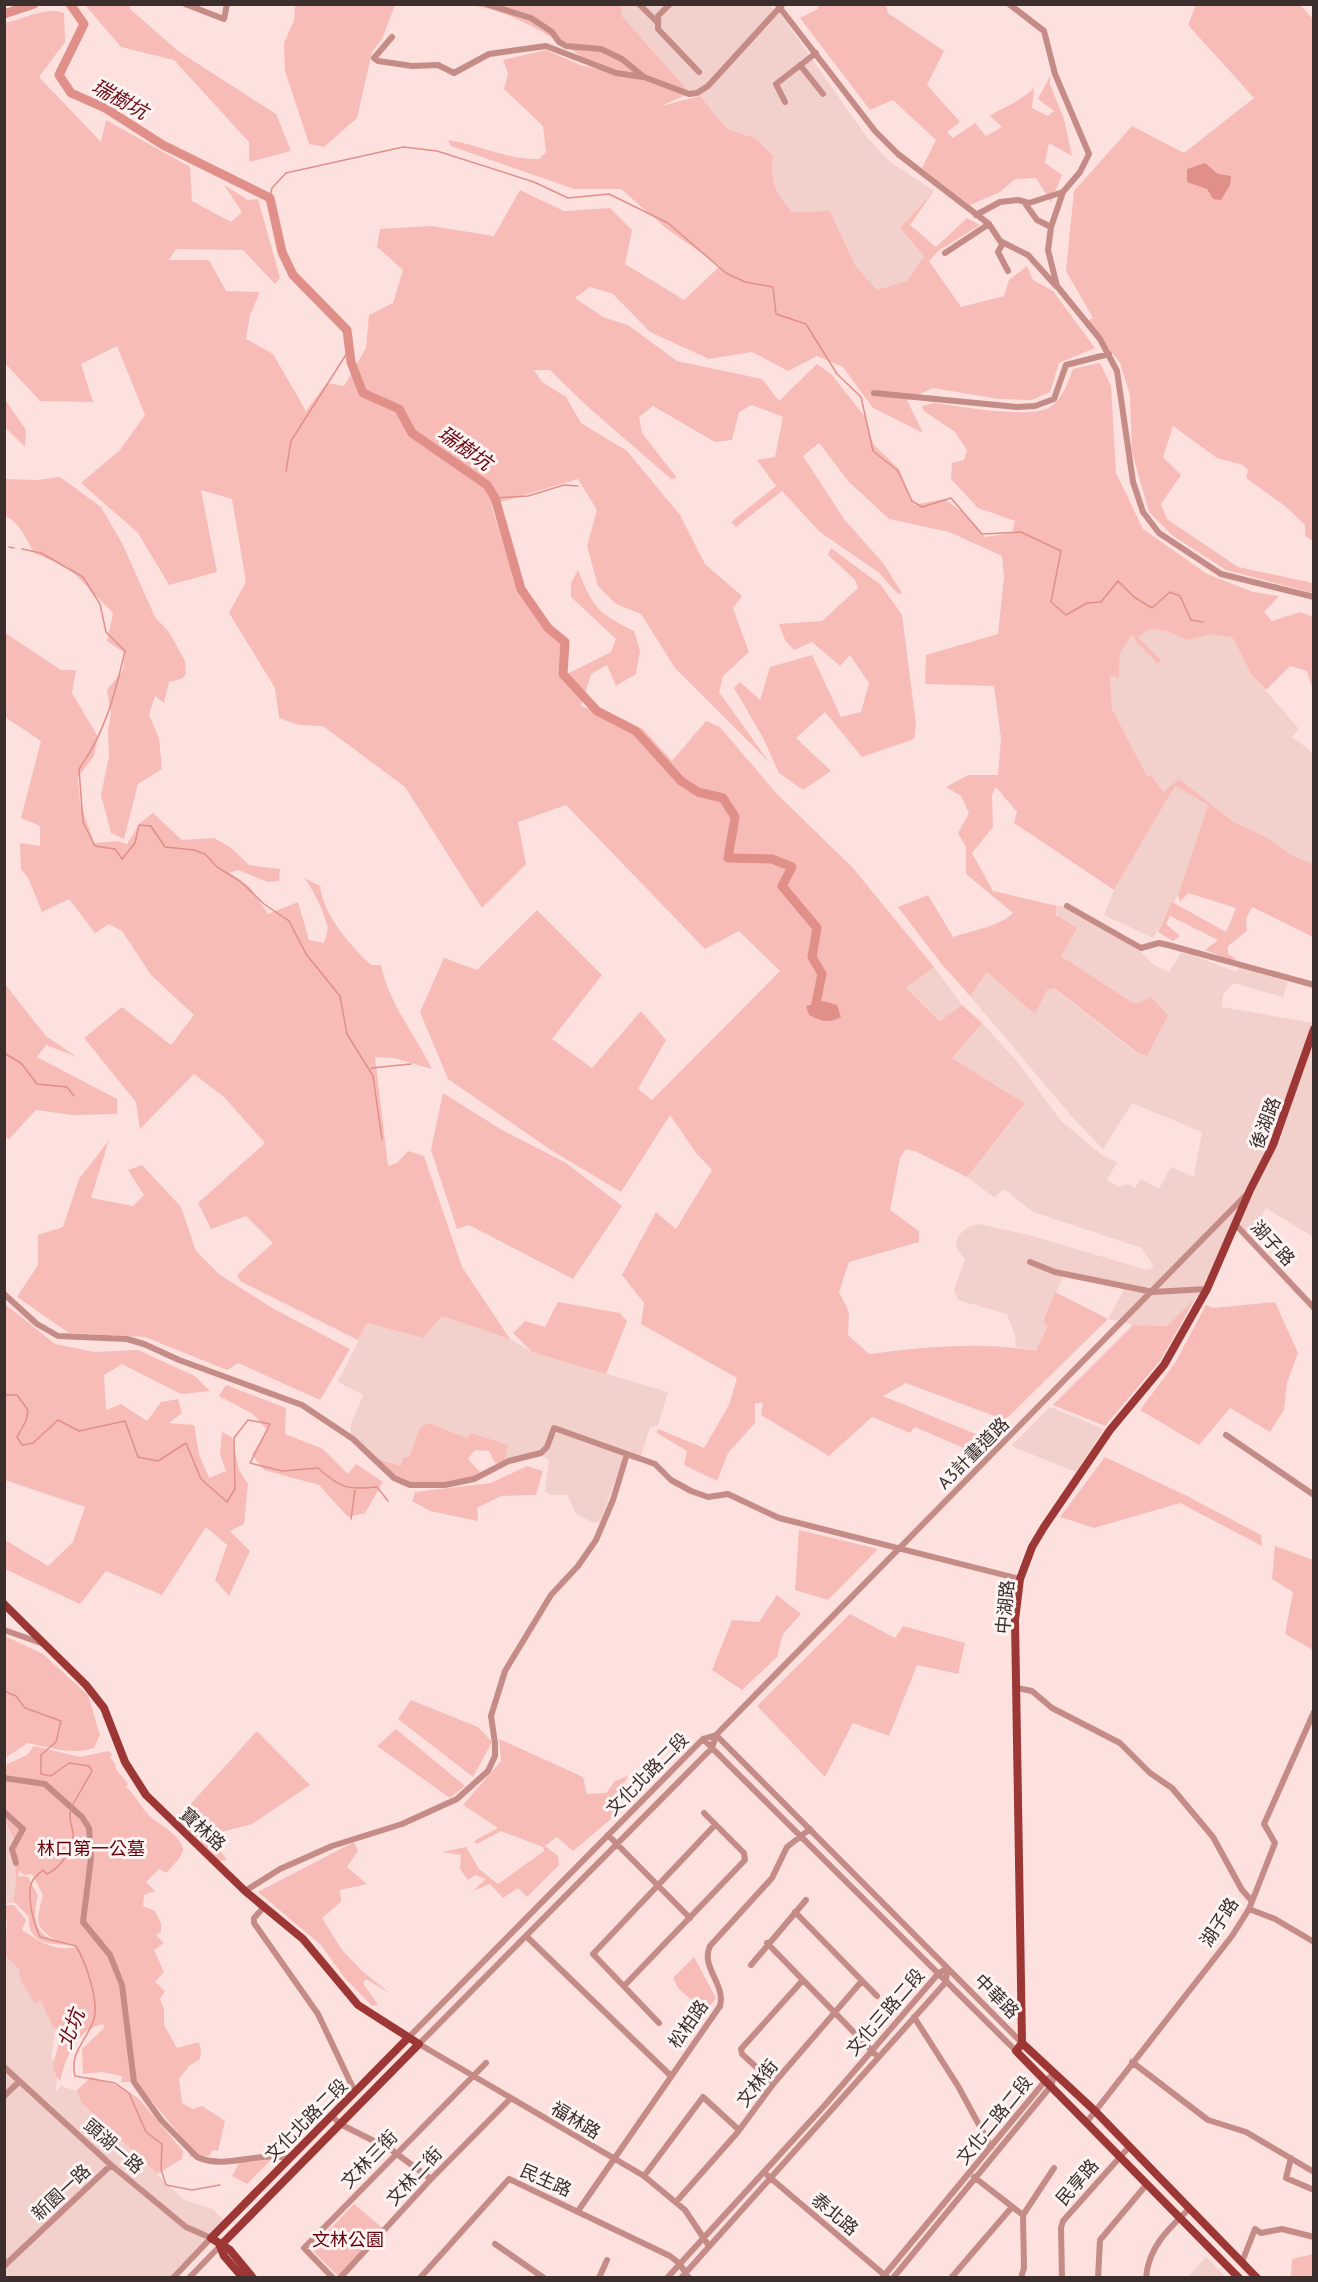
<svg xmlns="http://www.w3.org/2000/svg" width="1318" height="2282" font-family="'PT Sans','Noto Sans TC',sans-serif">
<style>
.built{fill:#f2d0cc}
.green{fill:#f7bcb7;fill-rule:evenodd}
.water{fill:#e08f89}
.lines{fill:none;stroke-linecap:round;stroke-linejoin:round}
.stream{stroke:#e08f89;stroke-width:1.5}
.river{stroke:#e08f89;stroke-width:9}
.minor{stroke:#c58b86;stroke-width:6}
.major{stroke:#9c3735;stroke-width:8}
.labels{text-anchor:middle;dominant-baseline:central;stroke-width:6;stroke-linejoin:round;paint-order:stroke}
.street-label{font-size:18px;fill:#3b2e2d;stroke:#fbf4f3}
.park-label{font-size:18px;fill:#64000a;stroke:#fbf4f3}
.water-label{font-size:20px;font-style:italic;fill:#6a0710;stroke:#fbf4f3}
</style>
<rect width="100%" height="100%" fill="#fde1de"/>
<path class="built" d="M621 5H769L781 15 866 136 889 161 934 191 900 228 924 256 907 281 877 291 856 267 830 211 792 212 775 193 772 177 773 155 755 138 727 129 700 96 690 93 622 16Z
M1150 629 1167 631 1187 640 1213 634 1233 638 1251 674 1299 729 1292 737 1313 753V864L1293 856 1264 836 1235 823 1179 779 1163 793 1151 775 1147 776 1112 709 1110 674 1119 678 1120 654 1132 634 1158 664 1161 660 1138 637Z
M1175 786 1208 805 1178 895 1153 938 1104 915 1114 890Z
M1057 906H1067L1141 952 1154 965 1169 972 1181 953 1192 955 1237 972 1241 965 1288 982 1283 997 1233 983 1223 995 1222 1007 1313 1023V1237L1266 1208 1252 1233 1231 1228 1206 1293 1196 1297 1167 1326 1133 1325 1108 1319 1125 1288 1063 1277 1043 1320 1049 1325 1037 1351 1016 1347 1015 1335 1007 1314 958 1300 954 1290 965 1260 956 1247 958 1236 968 1227 978 1224 1029 1235 1147 1270 1154 1267 1142 1248 1033 1212 1004 1189 994 1197 967 1177 1025 1105 952 1058 982 1023 1015 1059 1061 1121 1103 1156 1117 1162 1107 1180 1120 1187 1127 1184 1135 1188 1141 1179 1159 1189 1171 1167 1194 1177 1202 1132 1132 1103 1103 1149 1074 1119 970 996 987 972 1047 990 1053 988 1137 1053 1147 1056 1135 1004 1061 956Z
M934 967 962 1005 941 1021 905 987Z
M442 1316 510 1339 532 1352 668 1392 658 1425 650 1427 639 1462 624 1457 600 1522 593 1523 576 1513 567 1495H550L545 1492 549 1460 540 1453 504 1463 508 1445 467 1438 429 1423 420 1429 409 1457 401 1466 383 1459 380 1464 367 1448 351 1435V1424L363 1395 338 1382 367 1323 423 1338Z
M1050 1407 1104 1429 1076 1472 1011 1446Z
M5 1820 26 1832 13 1903H6L5 1909Z
M4 1923 66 2014 55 2032 51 2057 59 2069 55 2092 61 2086 76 2091 81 2102 184 2200 213 2209 227 2224 172 2277H5Z
M1206 2257 1226 2277H1188Z"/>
<path class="green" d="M548 4 621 5 622 16 690 93 661 106 700 96 727 129 755 138 773 155C771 183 773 190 792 212L830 211 856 267 877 290 907 281 924 256 900 228 934 191 910 225 936 247 967 218 980 225 938 251 929 261 961 307 1004 296 1009 280 1027 266 1033 280 1053 291 1095 348 1059 363 1050 392 1032 400 999 399 933 388 907 400 923 433 873 408 843 367 817 356 788 371 752 352 709 359 650 332 613 294 590 287 575 298 603 317 628 325 677 361 762 379 779 401 817 364 831 374 866 418 873 444 899 469 914 505 944 499 963 512 985 537 1012 533 1015 521 978 508 951 479 952 463 964 460 967 450 955 432 924 411 922 406 935 403C959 406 1036 421 1053 405 1064 395 1068 382 1073 369L1100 363 1111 386 1116 473 1143 529 1207 574 1253 592 1279 596 1264 612 1272 621 1300 612 1313 617V690L1307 671 1290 666 1266 690 1251 674 1233 638 1213 634 1187 640 1167 631 1150 629 1138 637 1161 660 1158 664 1136 642 1132 634 1120 654 1119 678 1110 675 1112 709 1147 776 1151 775 1163 792 1179 779 1235 823 1264 836 1293 856 1313 864V937L1252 907 1246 919 1247 931 1228 946V954L1237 959 1231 960 1205 950 1218 940 1170 916 1166 924 1180 936 1173 941 1158 932 1172 902 1226 932 1236 908 1188 893 1180 902 1178 895 1208 805 1175 786 1114 890 1014 823 1017 812 996 787 992 795 993 827 972 853 993 891 1057 906 1056 915 1077 928 1061 956 1135 1004 1151 997 1168 1015 1147 1056 1138 1053 1054 988 1047 990 1035 1014 987 972 970 996 940 962 898 907 928 895 953 937C973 930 998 927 1013 913L966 874V847L958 833 969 813 961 796 946 787 968 775H998L1001 738 994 686 925 684 926 655 998 634 1004 577 1002 556 949 532 889 519 849 482 819 443 803 456 844 519 883 563 902 593 898 594 878 572 820 532 782 491 736 527 731 522 776 486 757 460 775 457 783 417 752 405 739 412 732 440 715 442 653 406 639 417 642 433 677 478 671 479 588 407 550 370H534L542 382 566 397 581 423 627 451 680 515 705 564 742 596 733 608 749 652 723 676 719 692 769 762 675 668 641 614 616 604 598 586 587 546 597 510 578 479 491 505 513 573 539 613 563 642 561 677 611 652 616 639 571 597V583L578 570C593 607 597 613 634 631L640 651 636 674 616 686 607 665 591 674 581 706 643 729 672 761 706 721 720 727 776 793 853 868 934 967 906 988 940 1021 962 1005 982 1023 952 1058 1025 1104 967 1177 915 1151 906 1149 900 1158 890 1210 919 1231V1242L849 1262 839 1292 849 1312 848 1335 869 1354C923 1347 982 1341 1036 1351L1048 1326 1043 1321 1055 1292 1108 1319 1005 1420 906 1383 883 1396 978 1435 973 1452 915 1427 910 1433 872 1417 829 1456 761 1415 763 1403H755V1423L728 1453 717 1481 684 1465 687 1451 657 1433 658 1429 704 1448 729 1405 737 1378 641 1324 644 1303 622 1275 656 1212 676 1229 712 1170 696 1153 670 1115 621 1192 551 1150 448 1079 420 1012 444 958 477 970 537 910 602 975 552 1039 592 1068 641 1011 666 1040 638 1089 652 1100 780 971 739 931 705 949 566 805 518 822 526 864 482 908 405 787 323 726 299 725 279 718 275 688 229 613 246 582 232 499 201 490 217 572 169 585 138 533 81 483 120 450 145 415 117 346 81 364 93 402 40 401 5 363V23C25 19 44 6 64 13L65 42 39 77 101 142 106 120 190 167 192 201 231 222 242 212 224 185 248 200 258 199 280 278 275 284 243 250 176 249 169 260H209L226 291 260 292 250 315 246 339 273 354 306 411 327 383 344 386 366 348 369 315 393 303 403 270 377 247 380 229 431 226 494 236 520 190 564 211 610 208 632 230 625 264 684 300 720 266 667 229 621 189H574L451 146 448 140C480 145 508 160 539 159L546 152 543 126 504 89 508 73 503 60 546 50 580 65 602 70C562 44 516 10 468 5Z
M85 5H130V9L178 51 276 114 291 151 249 162V142L174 60 121 47Z
M295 5H395L382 39 372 52 357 118 324 147 309 144 285 71 284 43 294 21Z
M818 5H886L888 13 944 51 927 85 960 122 947 132 953 138 975 123 986 136 1002 127 990 116C1007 105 1018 103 1034 88L1032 108 1048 116 1054 111 1038 99 1050 76V84L1064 119 1072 156 1049 143 1045 163 1062 175 1051 202 1036 178 1015 179 1000 192 970 205 922 168 936 140 893 100 870 110 800 18 818 9Z
M1196 5H1300L1314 20 1313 541 1305 536V525L1285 506 1246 478 1248 470 1243 465 1217 458 1173 426 1163 457 1181 475 1161 504 1167 519 1238 567 1308 582 1313 584V593L1226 570 1173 536 1149 512 1132 452 1130 395 1120 363 1087 321 1093 318 1066 271 1074 191 1132 126 1184 153 1254 98 1188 25Z
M4 398 26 430 25 447 5 427Z
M60 477 101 507 122 543 155 617 169 632 185 661 186 674 181 679 169 682 164 703 155 696 149 715 159 738 162 769 138 784 124 839 111 833 101 795 109 756 108 730 111 714 107 690 123 670 125 653 107 641 113 613 68 567 34 553C27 540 19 521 5 516V479L37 480Z
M831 548 881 585 902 615 916 724 914 739 862 757 825 712 796 738 831 771 803 790 779 773 762 736 734 688 740 682 760 700 770 667 812 655 841 717 861 712 869 683 850 655 840 666 812 642 794 650 785 640 779 624 822 621 858 588 855 580 828 555Z
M5 633 61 670H76L72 693 98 737 94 756 78 777 80 802 94 843 117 841 127 844 140 823 153 813 182 840 214 838 230 847 249 865 280 869 279 881 268 882 238 870 229 873 250 887 268 914 298 902 309 940 324 943C325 938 329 930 327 925 324 912 312 887 304 878L320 886C324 916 349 944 371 965H381C389 1004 415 1034 432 1069L394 1058 375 1057 388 1166 397 1163 408 1151 424 1156 462 1267 510 1339 442 1316 423 1338 367 1323 358 1340 240 1281 237 1275 273 1243 246 1216 211 1229 198 1203 265 1143 224 1097 194 1074 140 1129 136 1102 84 1038 122 1007 171 1045 194 1015 151 975 122 931 109 924 95 933 69 899 42 912 28 878 21 869 20 843 40 846V826L21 818 41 741 5 717Z
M4 983 46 1036 77 1057 46 1045 37 1057 117 1099V1114L72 1115 36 1110 9 1139 5 1136Z
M443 1093 502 1130 566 1163 622 1206 573 1279 469 1225 457 1229 431 1150Z
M109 1140 91 1198 133 1206 144 1195 128 1170 142 1165 181 1207 196 1251 220 1275 274 1309 350 1349 320 1400 238 1363 227 1370 145 1337 69 1333 17 1297 38 1265V1235L63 1227 79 1179Z
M1196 1297 1160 1361 1105 1426 1053 1405 1133 1325 1167 1326Z
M558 1302 620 1313 627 1321 606 1374 532 1352 513 1333 525 1321 545 1327Z
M1275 1302 1298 1353 1287 1383 1284 1410 1270 1432 1230 1408 1199 1445 1140 1410 1175 1363 1206 1305 1213 1308Z
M5 1304 55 1344 95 1352 138 1350 195 1376 210 1391 181 1394 122 1364 104 1375 106 1410 121 1404 147 1421 161 1402 178 1399 182 1413 169 1423 194 1425 199 1454 209 1478 226 1471 220 1454 222 1432 232 1437 239 1470 248 1484 244 1524 230 1531 250 1551 229 1596 215 1580 227 1545 206 1527 162 1595 106 1571 80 1604 5 1569V1540L48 1566 73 1542 85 1507 5 1480Z
M226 1385 286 1408 285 1434 323 1449 348 1474 356 1464 383 1482 365 1513 348 1517 319 1485 264 1470 252 1455 267 1430 253 1414 219 1396Z
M429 1423 467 1438 471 1433 508 1445 504 1463H495L489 1451 475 1450 468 1459 480 1472 467 1481 408 1485 380 1464V1459L401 1466 404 1457H409L420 1428Z
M1105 1457 1187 1496 1261 1535 1262 1546 1180 1503 1094 1528 1060 1517Z
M527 1466 543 1471 536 1495 501 1496 477 1508 478 1521 430 1511 412 1501 415 1492 491 1483Z
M799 1530 878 1549 828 1600 795 1590Z
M1275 1546 1313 1560V1650L1285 1634 1293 1592 1272 1579Z
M777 1595 801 1614 783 1634 777 1657 742 1690 712 1670 732 1620 759 1622Z
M850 1614 895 1638 903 1626 965 1643 958 1674 917 1665 889 1736 853 1723 825 1777 757 1706Z
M5 1636 43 1654 88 1695 100 1735 94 1748C72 1755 50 1748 28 1743L5 1758Z
M411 1700 478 1727 492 1742 473 1777 398 1719Z
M396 1729 465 1786 450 1798 377 1746Z
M257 1731 310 1785 252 1824 218 1833 214 1843 227 1860 219 1861 177 1819Z
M499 1739 583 1777 587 1794 606 1793 615 1781 628 1776 614 1802 617 1814 573 1851 557 1837 545 1846 558 1856 559 1865 527 1897 518 1888 503 1898 490 1884 473 1891 486 1879 475 1875 468 1880 460 1869 461 1855 442 1852 466 1847 479 1869 498 1884 544 1851 543 1847 501 1831 477 1844 474 1841 498 1828 463 1805 501 1761Z
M34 1746 80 1757 108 1751 112 1754 110 1758 115 1763 116 1769 128 1784 126 1787C134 1794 139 1803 146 1812 156 1824 180 1833 183 1849 184 1856 170 1867 167 1873L159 1869 146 1882 155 1891 144 1895 143 1906 155 1911 161 1923V1932L156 1935 164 1943 154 1950 164 1972 155 1982 165 1991 160 1999 164 2009V2025L177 2048 199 2042 201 2051 200 2059 189 2066 179 2079 182 2103 193 2109 202 2106 225 2121 218 2151 213 2150 209 2156 189 2157 191 2148 136 2082H121L122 2076 102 2072 83 2074 82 2049 104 2028 103 2024C75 2031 67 2055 60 2081L56 2076 53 2066 62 2031 53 2027 41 2000 35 2004 21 1981 19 1969 5 1955 7 1926 5 1905H14L26 1920 22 1930C39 1941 58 1954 78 1946L64 1942 72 1945C50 1944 27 1944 29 1917L13 1901 16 1885 15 1841 4 1817 19 1829 5 1812V1769L7 1764 27 1755ZM19 1871 24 1875 32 1874 43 1895C37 1920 32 1926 57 1941 35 1935 32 1916 38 1896L28 1877 18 1876Z
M354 1842 358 1851 347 1867 367 1884 340 1890 341 1902 322 1918 342 1950 363 1972 391 1994 366 1979 363 1983 378 2005 372 2006 344 1977 321 1945 258 1892Z
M694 1957 716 1998 705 2013 678 1988 673 1978Z
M91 2077 122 2087 139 2099 183 2151 182 2159 157 2174 81 2102 76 2091Z
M273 2158 247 2184 232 2176 241 2160Z
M354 2204 385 2230 339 2277 311 2249Z
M1313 2254V2277H1291L1292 2259Z"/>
<path class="water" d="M1205 163 1218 174 1231 176 1230 185 1221 200 1213 199 1207 189 1187 182V169Z
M823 1001 837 1005 841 1017C829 1024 821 1021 809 1015L806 1006Z"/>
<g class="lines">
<path class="stream" d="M270 198 272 188 286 173 403 147 437 151 534 182 568 198 609 194 668 223 726 273 745 282 773 287 776 314 806 324 837 374 861 397 873 451 898 471 912 501 922 507 951 498 982 534 1021 532 1061 551 1051 602 1066 615 1087 603 1101 602 1118 581 1134 597 1152 608 1170 592 1180 596 1191 620 1203 622
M286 471 291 441 349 350
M495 498 528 496 564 485 578 486
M9 547 14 548
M22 549 41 553 83 577 100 604 106 632 125 651C115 694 105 733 79 769L83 822 95 846 115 849 122 859 135 843 139 825 151 826 165 847 194 850 205 854 217 867 240 881 264 904 289 921 306 954 340 996 347 1034 373 1076 382 1139
M4 1053 21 1063 37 1084 67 1087 74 1096
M371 1068 411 1064
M4 1395H17L28 1410 26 1421 17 1437 22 1445 33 1443 58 1420 79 1431 125 1421 138 1457 158 1461 186 1443 201 1479 227 1502 235 1489 234 1438 248 1420 270 1424 250 1463 282 1471 318 1468C340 1488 347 1490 377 1487L388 1501
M351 1519 355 1490
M4 1691 16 1696 25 1708 61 1721 56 1742 41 1755V1774L51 1776 69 1763 89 1766 92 1771 72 1806
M71 1810C67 1820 75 1830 73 1839 71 1852 59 1869 47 1874L43 1870C40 1873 35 1877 33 1880 25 1892 34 1925 40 1937L76 1946C86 1963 99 2000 94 2019 87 2041 69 2052 75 2076L115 2083 129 2093 146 2132 162 2144 161 2169 166 2185 192 2190 220 2185
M1311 2278 1314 2276"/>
<path class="river" d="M70 4 84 24 59 75 71 93 105 108 163 145 270 198 282 252 293 275 347 330 351 362 363 393 399 409 412 433 487 485 495 498 521 589 548 628 565 642 563 674 597 711 636 731 681 781 698 792 723 798 735 817 728 858 772 859 792 867 782 886 817 928 812 957 822 974 816 1003
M4 14 34 4"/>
<path class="minor" d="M185 4 224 19 227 4
M486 4 531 18 552 32 559 42 566 46 601 49 622 59 644 77 689 94 697 93 708 86 782 5
M639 4 657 22
M670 4 658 16V29L699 72
M777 4 875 131 898 154 989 224 1000 241 1028 255 1056 286
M1009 4 1044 31 1055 74 1089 154 1080 172 1063 192 1051 227 1048 250 1057 286 1100 339 1117 371 1133 482 1143 512 1159 533 1221 574 1314 597
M392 37 374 58 378 61 412 66 438 65 454 73 489 54 546 46 616 73 643 77
M800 65 823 94
M785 102 776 84 816 53
M1024 202 1037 220 1051 227
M976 215 1000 202 1018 200 1029 203 1063 192
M1003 243 998 252 1008 271
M945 253 989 224
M874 393 1017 407 1035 406 1054 399 1066 365 1109 354
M1067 906 1141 948 1159 943 1168 945 1314 985
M1235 1224 1314 1308
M1030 1262 1055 1272 1153 1292 1207 1289
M4 1294 37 1324 58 1336 127 1339 144 1344 179 1360 302 1405 353 1439 394 1478 410 1485H445L474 1479 509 1461 541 1453 547 1447 554 1428 627 1454
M1226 1435 1314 1495
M4 1630 41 1643
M1017 1688 1032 1691 1052 1708 1120 1743 1150 1773 1172 1788 1213 1837 1242 1890 1251 1900
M716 1735 1022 2043
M703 1739 1016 2051
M4 1778 45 1784 82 1817 89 1828 91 1858 83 1922 110 1955 122 1985 134 2082 161 2120 197 2157C225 2170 259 2151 289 2158
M4 1812 23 1829 12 1849 16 1863
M608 1835 690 1918
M245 1891 280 1869 332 1846 402 1824 457 1799 488 1771 495 1756V1743L491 1716 505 1671 551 1595 578 1566 596 1540 613 1500 627 1454 655 1464 671 1480 691 1491 708 1497 728 1494 779 1518 1020 1579
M264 1907 254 1918V1923L318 2014 355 2092
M1249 1909 1275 1919 1314 1942
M795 1912 877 1996
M526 1936 670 2075
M767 1943 878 2057
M751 1965 806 1900
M624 1986 745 1860 744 1853 704 1813
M914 2017 958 2086 991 2147
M659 2023 593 1954 715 1825
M408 2038 703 1739 716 1735
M1132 2062 1208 2120 1246 2132 1314 2172
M4 2067 111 2165 186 2227 211 2238 173 2278
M774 2083 742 2054 741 2049 803 1980
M4 2096 19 2082
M332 2116 340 2124 390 2149 431 2179
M1086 2123 1232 1936 1249 1909 1275 1843 1264 1824 1314 1712
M1291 2158 1286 2178 1314 2190
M767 2175 888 2278
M644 2176 703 2097 739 2130
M974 2177 1023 2215 1024 2268 1021 2278
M676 2202 737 2133 774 2083 861 1982
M578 2211 720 2006C726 1984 700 1967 710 1946L772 1878 787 1847 810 1829
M1023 2215 1054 2168
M495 2244 544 2278
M709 2246 685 2210 644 2176 419 2044 712 1748 716 1735 1246 1195
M1242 2262 1255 2229 1261 2233 1282 2229 1314 2237
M4 2266 111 2165
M189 2278 220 2246
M333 2278 304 2248 486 2063
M340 2278 431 2179 511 2098
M420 2278 509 2179 670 2256 679 2263 689 2278
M599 2278 607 2260
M667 2278 825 2105 938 1974 947 1968
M681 2278 946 1982 947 1968
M882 2278 1046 2080 1055 2073
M893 2278 1051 2086 1055 2074
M951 2278 1012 2207
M1062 2278 1061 2228 1063 2221 1129 2147
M1098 2278 1100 2240 1147 2184
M1146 2278C1148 2248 1168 2229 1189 2209"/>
<path class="major" d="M4 1604 86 1685 104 1708 125 1762 146 1795 245 1891 303 1939 358 2005 419 2044 220 2246
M1022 2043 1095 2111 1257 2278
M220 2246 224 2256 243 2278
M253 2278 230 2250 211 2238 408 2038
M1239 2278 1016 2051 1022 2043 1015 1620 1020 1579 1032 1547 1044 1527 1110 1430 1164 1365 1207 1289 1250 1190 1273 1145 1314 1029"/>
</g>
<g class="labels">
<g class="street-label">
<text transform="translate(1265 1123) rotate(-69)">後湖路</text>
<text transform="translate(1273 1243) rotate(47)">湖子路</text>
<text transform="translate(973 1453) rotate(-45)">A3計畫道路</text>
<text transform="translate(1005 1607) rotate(-85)">中湖路</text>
<text transform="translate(647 1774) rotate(-45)">文化北路二段</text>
<text transform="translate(203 1829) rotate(42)">寶林路</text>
<text transform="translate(1219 1922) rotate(-57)">湖子路</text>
<text transform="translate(997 1996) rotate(45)">中華路</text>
<text transform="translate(885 2012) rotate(-49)">文化三路二段</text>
<text transform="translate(688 2024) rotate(-55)">松柏路</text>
<text transform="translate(757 2083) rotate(-52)">文林街</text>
<text transform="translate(306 2120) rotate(-45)">文化北路二段</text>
<text transform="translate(576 2120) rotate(31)">福林路</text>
<text transform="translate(994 2120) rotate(-51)">文化二路二段</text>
<text transform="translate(114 2146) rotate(41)">頭湖一路</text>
<text transform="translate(369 2159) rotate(-46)">文林三街</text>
<text transform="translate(414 2176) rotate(-47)">文林二街</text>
<text transform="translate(546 2180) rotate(24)">民生路</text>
<text transform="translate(1077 2182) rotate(-49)">民享路</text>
<text transform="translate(61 2192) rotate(-43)">新園一路</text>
<text transform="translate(835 2214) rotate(40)">泰北路</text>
</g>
<g class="park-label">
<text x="91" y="1848">林口第一公墓</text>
<text x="348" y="2239">文林公園</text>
</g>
<g class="water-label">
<text transform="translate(120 99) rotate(29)">瑞樹坑</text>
<text transform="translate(465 448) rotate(35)">瑞樹坑</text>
<text transform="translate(71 2029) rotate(-69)">北坑</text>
</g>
</g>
<rect width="1318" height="2282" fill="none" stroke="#3b2e2d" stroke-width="12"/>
</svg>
